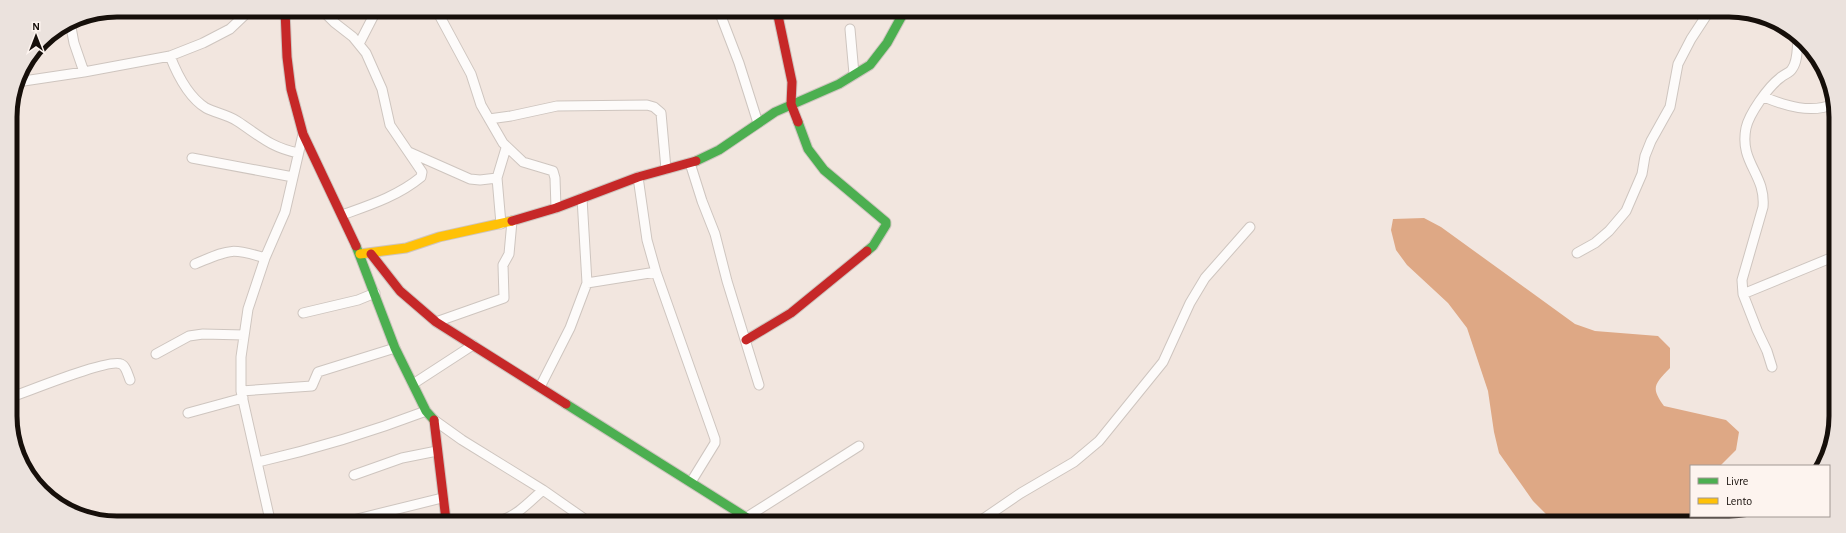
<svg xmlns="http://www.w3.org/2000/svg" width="1846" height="533" font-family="'Alegreya Sans',sans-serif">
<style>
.water{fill:#dea885}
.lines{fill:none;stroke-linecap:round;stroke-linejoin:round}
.street-casing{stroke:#cec5bf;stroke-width:11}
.fast-casing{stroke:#cec5bf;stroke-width:11}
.slow-casing{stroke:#cec5bf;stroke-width:11}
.jam-casing{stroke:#cec5bf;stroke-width:11}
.street{stroke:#fdfbfa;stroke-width:9}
.fast{stroke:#4caf50;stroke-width:9}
.slow{stroke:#ffc107;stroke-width:9}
.jam{stroke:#c62828;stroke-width:9}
.rim{fill:none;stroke:#160f0a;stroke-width:5}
</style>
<rect width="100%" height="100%" fill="#f2e6df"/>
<path class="water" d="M1424 218 1441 227 1575 324 1595 331 1658 336 1670 348V368C1655 384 1650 387 1664 406L1726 420 1739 432 1736 450 1720 466H1691V516H1708V523L1554 522 1533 501 1499 453 1494 432 1488 391 1467 328 1448 303 1407 265 1396 250 1391 230 1393 219Z"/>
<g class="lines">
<defs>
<path id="street" d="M322 10 335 23 353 37 366 53 382 89 390 125 422 172 421 177C398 196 370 205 342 215
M437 11 471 74 481 105 503 143 523 162 553 171 555 178 556 208
M719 11 739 63 758 123
M70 22 74 43 84 72
M850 29 854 74
M359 44 376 11
M170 56C177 74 188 97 206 108 216 113 228 115 237 121 260 136 270 147 298 153
M17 82 84 72 170 56 203 43 230 29 250 10
M1764 97C1786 106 1811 114 1834 104
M489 119 511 116 557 106 647 105 654 107 661 113 666 169
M409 152 470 179 480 180 497 178
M192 158 293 177
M690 163 702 201 715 234 727 281 759 385
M638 177 647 240 656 272 715 439V443L691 482
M501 224 497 178 506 148
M1577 253 1595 243 1609 231 1626 211 1642 174 1645 156 1651 141 1670 107 1678 64 1691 39 1708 13
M195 264C229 250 230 247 265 258
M587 283 656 272
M1743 294 1833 257
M303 313 358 300 375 293
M436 322 504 298 503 265 509 254 512 221
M156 354 189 336 203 334 244 335
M1772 367 1767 351 1757 330 1743 294 1742 280 1763 207C1766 174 1739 163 1746 128 1749 114 1768 87 1780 78 1784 74 1790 73 1792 69 1798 61 1797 48 1798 39
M413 384 473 345
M540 387 570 328 587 283 582 198
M241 391 312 386 318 372 395 348
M12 397C28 391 110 358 121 364 126 366 128 375 130 380
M188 413 243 398
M434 420 462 440 543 490 586 520
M258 462C315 449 371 432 426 411
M354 475 402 458 437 451
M747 517 859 446
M270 520 241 391V357L248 309 265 258 285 212 303 134
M353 520 442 498
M502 520C518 515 530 501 543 490
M980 521 1021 493 1074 462 1099 441 1163 362 1190 303 1205 278 1250 227"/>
<path id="fast" d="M798 122 808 149 824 170 886 222V225L873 246 867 251
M696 161 719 150 775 112 839 84 870 65 887 43 904 12
M356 246 395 348 426 411 434 420
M566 404 752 521"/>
<path id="slow" d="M360 254 406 248 439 237 512 221"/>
<path id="jam" d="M285 10 287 57 291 89 303 134 356 246
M777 11 792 82 791 104 798 122
M512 221 556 208 638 177 696 161
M371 254 400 291 436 322 566 404
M746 340 791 313 867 251
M434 420 446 520"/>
</defs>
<use href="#street" class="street-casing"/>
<use href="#fast" class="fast-casing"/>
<use href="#slow" class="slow-casing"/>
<use href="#jam" class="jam-casing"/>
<use href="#street" class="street"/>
<use href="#fast" class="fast"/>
<use href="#slow" class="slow"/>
<use href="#jam" class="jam"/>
</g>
<path d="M0 0H1846V533H0ZM117 17H1729A100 100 0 0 1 1829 117V416A100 100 0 0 1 1729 516H117A100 100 0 0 1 17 416V117A100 100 0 0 1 117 17Z" fill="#ebe2dd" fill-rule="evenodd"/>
<path class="rim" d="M117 17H1729A100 100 0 0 1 1829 117V416A100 100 0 0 1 1729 516H117A100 100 0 0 1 17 416V117A100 100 0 0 1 117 17Z"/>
<rect x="1690" y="465" width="140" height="52" fill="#fdf4ef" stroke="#a19893"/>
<rect x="1698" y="478" width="20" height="6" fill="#4caf50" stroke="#a19893"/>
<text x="1726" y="485" font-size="12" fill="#160f0a">Livre</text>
<rect x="1698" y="498" width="20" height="6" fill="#ffc107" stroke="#a19893"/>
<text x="1726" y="505" font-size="12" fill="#160f0a">Lento</text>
<g transform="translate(36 36)" stroke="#fdf4ef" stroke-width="3" paint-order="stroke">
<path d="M0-3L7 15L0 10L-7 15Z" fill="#160f0a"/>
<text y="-6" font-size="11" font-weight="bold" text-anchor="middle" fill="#160f0a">N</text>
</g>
</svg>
